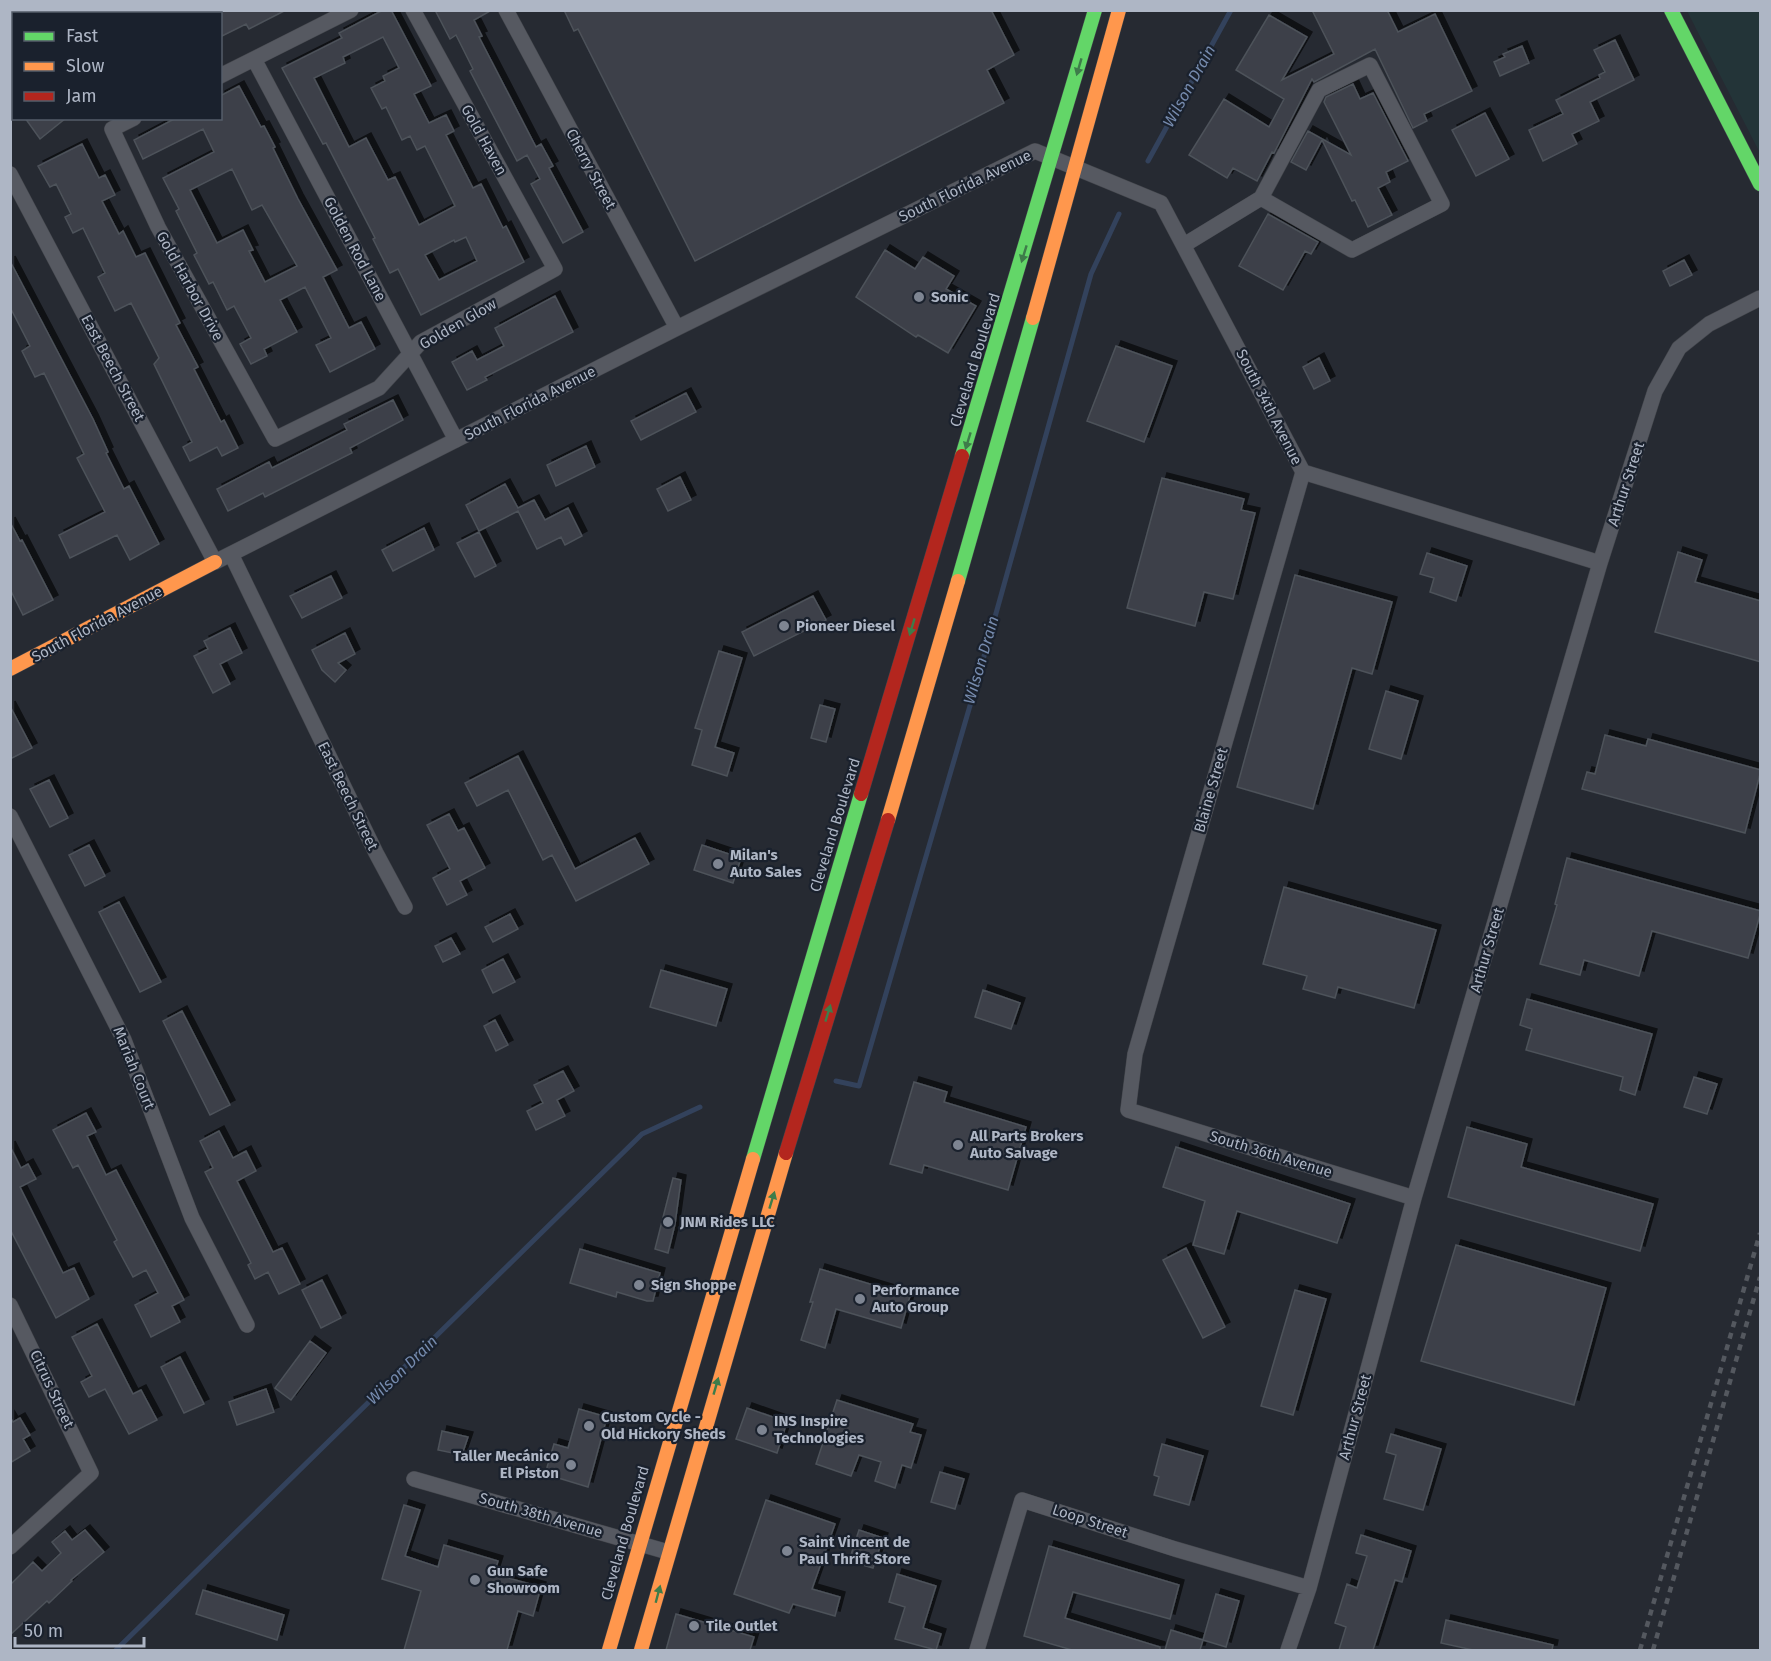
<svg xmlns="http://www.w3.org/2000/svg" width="1771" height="1661" font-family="'Fira Sans',sans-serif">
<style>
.green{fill:#233438}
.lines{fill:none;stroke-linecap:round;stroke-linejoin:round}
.stream{stroke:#33425c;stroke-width:5}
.building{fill:#3d4149;stroke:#4d525a;stroke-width:1.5;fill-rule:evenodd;filter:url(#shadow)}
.street-casing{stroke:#42454b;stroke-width:16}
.fast-casing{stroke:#42454b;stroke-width:15}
.slow-casing{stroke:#42454b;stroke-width:15}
.jam-casing{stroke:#42454b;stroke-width:15}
.street{stroke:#565961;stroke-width:15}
.fast{stroke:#63d668;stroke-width:14}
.slow{stroke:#ff974d;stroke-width:14}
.jam{stroke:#b3261e;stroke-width:14}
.rail{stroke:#54585f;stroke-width:4.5;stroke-dasharray:6 6;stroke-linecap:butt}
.oneway{fill:#3e7c4a}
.poi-dot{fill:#7e8592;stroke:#1a212d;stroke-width:2}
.labels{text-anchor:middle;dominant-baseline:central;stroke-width:4.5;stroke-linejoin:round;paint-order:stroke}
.street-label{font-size:15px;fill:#aeb6c5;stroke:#1a212d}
.poi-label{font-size:15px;font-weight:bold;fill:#aeb6c5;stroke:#1a212d;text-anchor:start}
.water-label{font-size:16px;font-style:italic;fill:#768bae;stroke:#1a212d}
</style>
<defs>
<filter id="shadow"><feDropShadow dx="5" dy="-5" stdDeviation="0" flood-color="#0009"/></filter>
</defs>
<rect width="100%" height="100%" fill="#262a32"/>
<path class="green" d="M1687 11H1760V153Z"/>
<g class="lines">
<path class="stream" d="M1148 161 1231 10
M836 1081 859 1086 974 692 1091 274 1119 214
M116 1650 642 1134 700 1107"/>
</g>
<path class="building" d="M220 10H286L249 29 246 24 220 37Z
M383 10H391L431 86 414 94 429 123 446 115 454 131 446 135 473 188 481 184 503 228 506 226 524 262 421 315 398 269 390 273 373 239 375 238 326 143 323 144 282 68 342 38 339 33ZM383 37 399 68 383 76 385 81 371 88 382 109 386 107 402 140 410 136 417 150 425 146 455 206 419 225 395 177 388 180 366 138 349 147 314 78 345 63 343 57ZM466 237 477 261 439 280 425 255 454 240 455 242Z
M435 10H492L474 20 482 36 479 37 536 147 541 144 553 166 549 168 583 232 563 243 531 184 540 179 527 155 517 161 470 71 473 69 456 35 450 39Z
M564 10H991L1014 55 987 70 1004 103 695 261 578 29 574 31Z
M1312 10H1387L1398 32 1435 14 1472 91 1424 114 1427 121 1413 128 1375 49 1314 82 1312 79 1274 153 1272 152 1257 181 1233 168 1227 178 1189 155 1224 99 1269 127 1284 99 1236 70 1269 15 1307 37 1282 80 1334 54Z
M1615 40 1634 80 1590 102 1599 121 1572 134 1577 144 1543 161 1529 130 1563 114 1556 100 1600 78 1599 75 1605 72 1594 50Z
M1522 46 1529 63 1500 76 1494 62 1505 57 1503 54Z
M1353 84 1360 99 1373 93 1408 161 1386 172 1390 182 1378 188 1392 215 1368 227 1355 200 1352 201 1322 140 1306 170 1291 162 1308 131 1351 155 1324 102 1326 97Z
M239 86 261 127 264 126 275 147 273 148 298 199 337 270 323 277 349 328 361 322 375 349 330 372 316 345 331 338 305 287 280 300 297 332 264 349 267 356 251 364 240 344 251 338 234 306 227 310 213 282 209 284 194 255 197 253 176 211 179 209 163 178 214 152 203 129 143 159 134 140 176 118H220V96ZM232 169 252 210 262 205 297 266 265 282 249 251 253 250 243 230 217 243 190 190Z
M1485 113 1509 159 1476 176 1452 130Z
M25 118H66L40 139Z
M82 144 99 178 105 175 115 195 102 201 119 234 123 231 136 257 145 253 180 323 176 325 198 367 194 369 221 422 224 420 238 448 222 456 217 447 190 461 183 447 192 442 154 364 159 358 131 303 115 311 98 277 105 273 83 228 73 233 65 217 71 214 56 184 50 187 38 166Z
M1268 214 1318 242 1311 254 1305 251 1283 290 1239 266Z
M885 250 915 269 923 257 954 276 946 289 976 306 948 353 918 335 916 337 856 297Z
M1684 260 1692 275 1670 286 1663 271Z
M10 261 93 419 108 452 106 453 124 489 129 486 159 544 130 560 117 535 70 558 59 535 105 512 77 458 84 454 44 373 35 377 22 351 30 346 10 307Z
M555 296 573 332 485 377 487 380 467 390 452 362 472 351 477 360 504 346 495 328Z
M1116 346 1172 366 1144 442 1087 421Z
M1319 358 1330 381 1314 389 1303 367Z
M686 393 696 412 641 440 631 421Z
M393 400 403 420 350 448 352 453 265 497 263 493 228 511 217 489 269 462 272 468 347 430 344 424Z
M586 446 595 467 556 486 547 465Z
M680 477 691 500 668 511 657 489Z
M1162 478 1244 499 1241 510 1255 513 1233 599 1204 592 1195 626 1127 608Z
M505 484 518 508 534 500 545 520 568 508 582 536 565 545 561 537 537 549 518 511 479 531 466 505Z
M10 522 20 541 22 540 53 600 23 615 10 589Z
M424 528 434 550 393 571 382 550Z
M479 532 496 566 475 577 457 543Z
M1678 552 1702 560 1695 582 1761 601V662L1655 632Z
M1427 553 1467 566 1456 601 1430 592 1434 578 1420 574Z
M1295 575 1392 602 1372 674 1352 668 1313 809 1237 787Z
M331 576 342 598 302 618 290 596Z
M813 596 826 620 754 656 742 632Z
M230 628 242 653 220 664 230 684 213 693 194 656 208 649 204 641Z
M345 633 355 654 338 663 346 670 335 682 322 670 312 650Z
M719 651 742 658 715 747 734 753 727 776 692 765 702 730 695 728Z
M1386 691 1418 701 1401 759 1369 749Z
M820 705 835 709 826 742 811 738Z
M10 706 32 748 10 759Z
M1605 735 1646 746 1648 739 1761 770 1745 833 1582 789 1587 772 1595 774Z
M518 756 575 869 635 838 649 864 576 901 552 855 543 860 508 790 477 806 465 783Z
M49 780 68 818 50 827 30 789Z
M449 814 458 831 464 828 485 868 460 881 467 895 447 905 433 878 450 869 427 825Z
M89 845 105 876 85 886 69 855Z
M702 845 741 858 733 883 694 870Z
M1567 858 1761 911 1748 958 1652 931 1639 976 1584 960 1580 975 1540 964 1557 905 1555 904Z
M1284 887 1436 930 1414 1008 1338 987 1335 998 1303 989 1307 976 1263 964Z
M119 902 161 982 140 992 99 912Z
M510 914 518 929 493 942 485 927Z
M451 938 460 954 443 962 435 946Z
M503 959 515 982 493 993 482 970Z
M661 970 727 989 716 1026 650 1007Z
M983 990 1020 1003 1011 1029 975 1017Z
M1527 999 1652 1034 1635 1095 1620 1090 1623 1077 1526 1050 1532 1029 1520 1025Z
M182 1011 230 1105 210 1115 163 1021Z
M495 1020 508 1045 496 1051 484 1026Z
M563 1071 574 1091 557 1100 565 1116 536 1130 527 1111 543 1103 534 1085Z
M1694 1077 1717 1084 1707 1114 1684 1107Z
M914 1082 947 1092 944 1102 1026 1127 1008 1190 924 1165 922 1173 890 1164Z
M86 1113 96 1132 87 1136 106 1175 116 1170 184 1300 172 1306 180 1322 151 1337 135 1305 158 1293 146 1270 133 1277 114 1242 117 1240 78 1165 73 1168 53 1130Z
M1467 1127 1527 1144 1521 1167 1653 1204 1640 1251 1448 1197Z
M219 1131 233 1158 246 1151 256 1171 237 1181 273 1252 282 1248 300 1284 279 1294 268 1272 255 1279 248 1265 251 1263 205 1172 213 1168 200 1141Z
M10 1146 21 1168 28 1164 36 1179 20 1187 63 1273 74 1268 89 1299 56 1318 10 1229Z
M1176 1147 1350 1204 1337 1243 1237 1211 1224 1254 1193 1245 1205 1201 1163 1187Z
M673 1178 681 1180 675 1224 668 1253 655 1249Z
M1456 1245 1606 1288 1574 1405 1421 1361Z
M1186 1248 1225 1327 1203 1338 1163 1260Z
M580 1249 660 1273 653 1301H647L617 1292 616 1297 570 1283Z
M820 1269 910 1296 901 1328 836 1309 825 1348 801 1340 813 1302H810Z
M322 1280 341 1318 321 1328 302 1290Z
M1295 1290 1326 1299 1293 1415 1261 1406Z
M97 1324 133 1394 141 1390 157 1420 129 1434 105 1389 89 1397 81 1382 92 1376 72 1337Z
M310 1341 326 1353 291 1400 275 1388Z
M180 1357 204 1404 184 1413 161 1367Z
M266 1389 274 1412 237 1425 229 1402Z
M837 1400 913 1424 910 1432 921 1435 911 1468 902 1465 895 1488 875 1481 881 1462 859 1455 851 1476 816 1464Z
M747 1408 787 1422 777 1453 736 1439Z
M579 1409 607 1417 588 1487 545 1474 554 1444 568 1448Z
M10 1417 13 1422 20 1418 30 1435 23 1439 30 1451 10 1463Z
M442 1431 468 1437 462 1455 438 1450Z
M1391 1434 1441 1449 1423 1510 1384 1499 1396 1455 1386 1452Z
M1162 1444 1203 1456 1189 1505 1154 1495 1159 1477 1154 1475Z
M940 1472 964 1479 955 1509 931 1502Z
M766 1500 835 1524 812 1589 840 1597 835 1616 793 1604 789 1613 734 1594Z
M404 1505 420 1510 405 1556 438 1567 444 1545 498 1561 494 1574 541 1587 533 1616 518 1611 507 1650H404L421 1591 382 1579Z
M85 1530 104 1552 71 1580 72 1581 49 1603 47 1601 10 1635V1585L33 1562 42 1571 61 1553 52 1542 65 1531 72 1540Z
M859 1530 883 1538 873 1568 849 1561Z
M1361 1535 1411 1551 1402 1582 1395 1580 1373 1650H1339L1346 1627 1335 1623 1347 1584 1357 1588 1367 1556 1356 1553Z
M1049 1546 1179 1585 1170 1619 1073 1592 1065 1618 1160 1647V1650H1072L1024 1636Z
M897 1574 936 1586 923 1628 941 1634 936 1650 895 1639 905 1607 889 1602Z
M203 1590 284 1615 277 1640 196 1614Z
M1216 1594 1239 1601 1226 1647 1203 1640 1200 1650H1165L1171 1630 1203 1640Z
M676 1614 754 1637 750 1650H666Z
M1446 1620 1553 1645 1552 1650H1473L1441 1643Z"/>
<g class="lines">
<defs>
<path id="street" d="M506 10 677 328
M254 59 456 440
M1370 65 1442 204 1352 250 1261 198 1319 90Z
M220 76 351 10
M134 118 112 129 158 227 275 439 379 388 421 342 555 269 413 10
M10 174 215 562 677 328 1035 151 1161 203 1303 472 1600 563
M1184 245 1261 198
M1303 472 1135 1054 1128 1110 1414 1198
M231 554 376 853 405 907
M10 816 124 1040 192 1218 247 1325
M10 1305 91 1473 10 1547
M414 1479 668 1552
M977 1650 1022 1500 1175 1549 1309 1588
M1288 1650 1309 1588 1414 1198 1600 563 1655 391 1679 348 1709 324 1760 298"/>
<path id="fast" d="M1671 10 1760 184
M962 456 1095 10
M958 581 1033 318
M753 1159 861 794"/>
<path id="slow" d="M1033 318 1119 10
M10 669 215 562
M888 820 958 581
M609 1650 753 1159
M641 1650 786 1153"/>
<path id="jam" d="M861 794 962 456
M786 1153 888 820"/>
</defs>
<use href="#street" class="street-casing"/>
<use href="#fast" class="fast-casing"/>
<use href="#slow" class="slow-casing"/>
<use href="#jam" class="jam-casing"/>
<use href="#street" class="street"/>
<use href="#fast" class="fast"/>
<use href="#slow" class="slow"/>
<use href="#jam" class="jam"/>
<path class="rail" d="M1640 1650 1760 1233
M1653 1650 1760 1277"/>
</g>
<defs><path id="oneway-solid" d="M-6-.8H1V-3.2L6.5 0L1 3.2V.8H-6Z" transform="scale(1.5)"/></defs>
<g class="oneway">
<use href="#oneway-solid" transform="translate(1079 67) rotate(106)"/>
<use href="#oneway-solid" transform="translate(1024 254) rotate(107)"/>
<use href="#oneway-solid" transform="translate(968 441) rotate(107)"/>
<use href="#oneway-solid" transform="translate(912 627) rotate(107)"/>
<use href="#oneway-solid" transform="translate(828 1013) rotate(-73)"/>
<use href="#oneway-solid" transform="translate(772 1200) rotate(-73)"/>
<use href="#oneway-solid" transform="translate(716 1386) rotate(-74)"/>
<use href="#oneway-solid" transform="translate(658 1594) rotate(-75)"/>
</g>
<g class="poi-dot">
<circle cx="919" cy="297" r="6"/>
<circle cx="784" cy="626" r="6"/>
<circle cx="718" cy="864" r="6"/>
<circle cx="958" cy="1145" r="6"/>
<circle cx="668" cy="1222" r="6"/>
<circle cx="639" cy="1285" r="6"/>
<circle cx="860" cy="1299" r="6"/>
<circle cx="589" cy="1426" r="6"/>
<circle cx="762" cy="1430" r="6"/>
<circle cx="571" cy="1465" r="6"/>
<circle cx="787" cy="1551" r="6"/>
<circle cx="475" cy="1580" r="6"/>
<circle cx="694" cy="1626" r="6"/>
</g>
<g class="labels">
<g class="street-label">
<text transform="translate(484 140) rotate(61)">Gold Haven</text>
<text transform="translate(591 169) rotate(62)">Cherry Street</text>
<text transform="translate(965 186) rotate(-26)">South Florida Avenue</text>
<text transform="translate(355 249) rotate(62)">Golden Rod Lane</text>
<text transform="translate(190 286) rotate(61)">Gold Harbor Drive</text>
<text transform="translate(458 324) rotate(-30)">Golden Glow</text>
<text transform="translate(975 360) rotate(-73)">Cleveland Boulevard</text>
<text transform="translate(113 368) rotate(62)">East Beech Street</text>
<text transform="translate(530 403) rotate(-27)">South Florida Avenue</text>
<text transform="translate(1269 407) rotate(63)">South 34th Avenue</text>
<text transform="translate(1626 484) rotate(-72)">Arthur Street</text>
<text transform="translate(97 624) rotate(-28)">South Florida Avenue</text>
<text transform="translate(1211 790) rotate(-74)">Blaine Street</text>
<text transform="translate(348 796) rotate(64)">East Beech Street</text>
<text transform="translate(835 825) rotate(-73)">Cleveland Boulevard</text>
<text transform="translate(1487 950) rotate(-74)">Arthur Street</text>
<text transform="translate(134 1068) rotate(68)">Mariah Court</text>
<text transform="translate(1271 1154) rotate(17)">South 36th Avenue</text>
<text transform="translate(52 1389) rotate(65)">Citrus Street</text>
<text transform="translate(1355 1417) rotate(-75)">Arthur Street</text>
<text transform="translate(541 1515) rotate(16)">South 38th Avenue</text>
<text transform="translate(1090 1521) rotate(18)">Loop Street</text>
<text transform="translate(625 1533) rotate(-74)">Cleveland Boulevard</text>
</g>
<g class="poi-label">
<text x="931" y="297">Sonic</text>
<text x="796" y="626">Pioneer Diesel</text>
<text x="730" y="855">Milan's<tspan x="730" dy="17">Auto Sales</tspan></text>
<text x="970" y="1136">All Parts Brokers<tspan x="970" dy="17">Auto Salvage</tspan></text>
<text x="680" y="1222">JNM Rides LLC</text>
<text x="651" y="1285">Sign Shoppe</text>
<text x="872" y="1290">Performance<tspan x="872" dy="17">Auto Group</tspan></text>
<text x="601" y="1417">Custom Cycle -<tspan x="601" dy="17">Old Hickory Sheds</tspan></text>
<text x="774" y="1421">INS Inspire<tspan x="774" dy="17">Technologies</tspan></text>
<text x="559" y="1456" text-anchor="end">Taller Mecánico<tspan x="559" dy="17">El Piston</tspan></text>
<text x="799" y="1542">Saint Vincent de<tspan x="799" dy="17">Paul Thrift Store</tspan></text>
<text x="487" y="1571">Gun Safe<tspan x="487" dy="17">Showroom</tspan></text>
<text x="706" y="1626">Tile Outlet</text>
</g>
<g class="water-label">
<text transform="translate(1189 86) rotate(-61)">Wilson Drain</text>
<text transform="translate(981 660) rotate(-74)">Wilson Drain</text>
<text transform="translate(402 1370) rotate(-44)">Wilson Drain</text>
</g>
</g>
<rect width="1771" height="1661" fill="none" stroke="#aeb6c5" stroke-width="24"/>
<rect x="12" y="12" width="210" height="108" fill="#1a212d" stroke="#555d6a" stroke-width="1.5"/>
<rect x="24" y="32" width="30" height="9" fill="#63d668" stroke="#555d6a" stroke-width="1.5"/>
<text x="66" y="42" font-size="18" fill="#aeb6c5">Fast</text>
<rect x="24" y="62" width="30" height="9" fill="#ff974d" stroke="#555d6a" stroke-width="1.5"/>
<text x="66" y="72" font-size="18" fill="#aeb6c5">Slow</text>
<rect x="24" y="92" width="30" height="9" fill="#b3261e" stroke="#555d6a" stroke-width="1.5"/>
<text x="66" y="102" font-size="18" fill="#aeb6c5">Jam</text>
<path d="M15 1637v9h129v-9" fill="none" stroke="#aeb6c5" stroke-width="3"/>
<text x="24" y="1637" font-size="18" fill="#aeb6c5" stroke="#1a212d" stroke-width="4.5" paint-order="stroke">50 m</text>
</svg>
